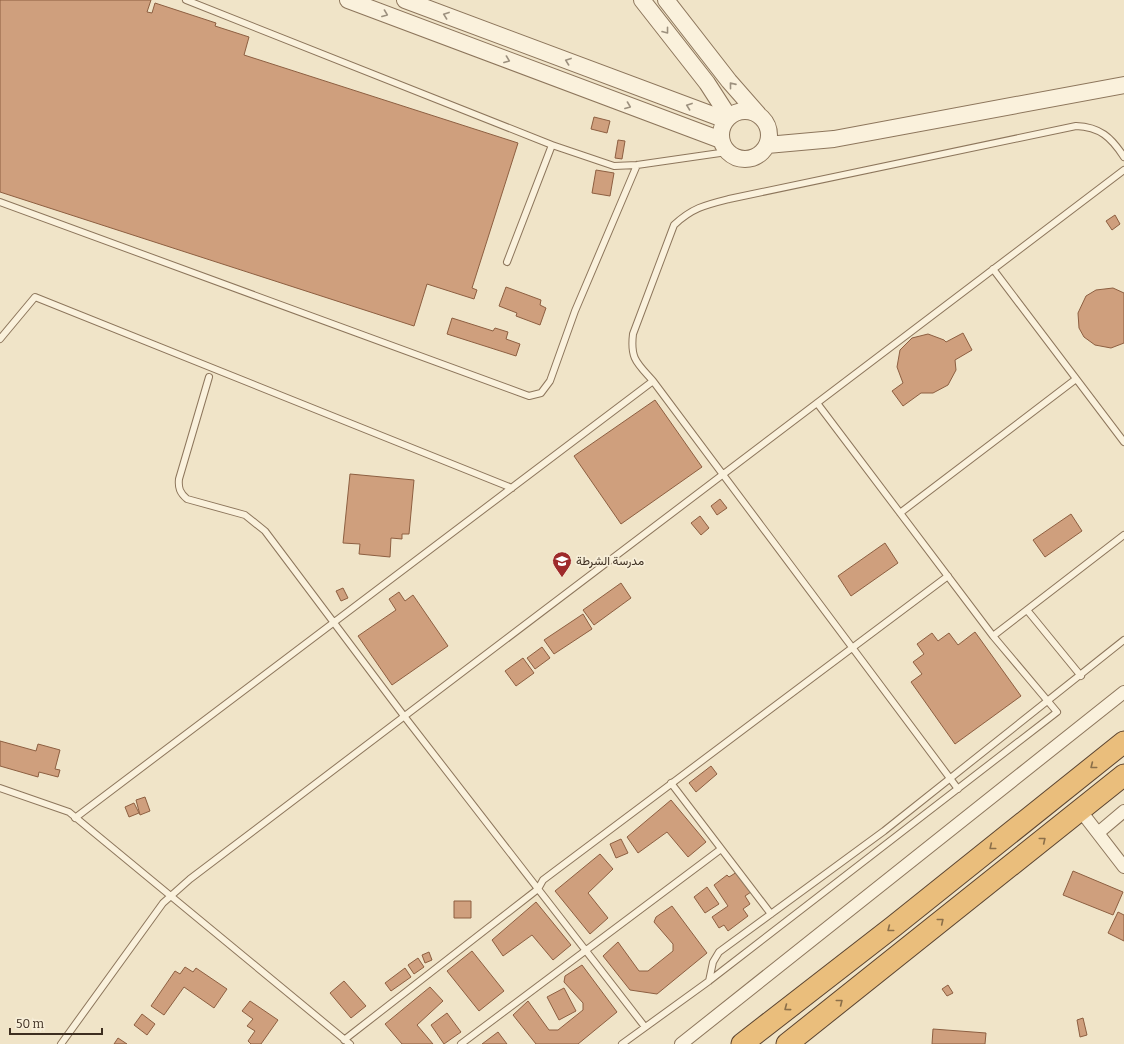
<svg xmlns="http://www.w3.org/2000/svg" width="1124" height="1044" font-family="Bitter,Vazirmatn,serif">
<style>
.building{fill:#cf9f7d;stroke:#8d5f41}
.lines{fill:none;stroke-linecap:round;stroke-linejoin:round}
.service-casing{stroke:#8d765c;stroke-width:8}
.minor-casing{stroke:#8d765c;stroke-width:14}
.tertiary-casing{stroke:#8d765c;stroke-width:18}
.trunk-casing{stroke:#5b4430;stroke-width:23}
.service{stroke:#faf1dc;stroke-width:6}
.minor{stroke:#faf1dc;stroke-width:12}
.tertiary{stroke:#faf1dc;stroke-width:16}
.trunk{stroke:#eabe7c;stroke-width:21}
.oneway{stroke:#9c907e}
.oneway2{stroke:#8b6f49}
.labels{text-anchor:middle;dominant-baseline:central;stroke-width:3.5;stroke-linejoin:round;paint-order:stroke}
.poi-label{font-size:12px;fill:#3d2e20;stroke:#f7eed8;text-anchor:start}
</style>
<rect width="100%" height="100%" fill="#f0e4c8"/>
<path class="building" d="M0 0H151L147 12 152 13 155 3 216 23 215 26 249 37 244 55 518 143 472 288 477 290 474 299 427 284 414 326 0 192Z
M594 117 610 121 607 133 591 129Z
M618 140 625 141 622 159 615 158Z
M596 170 614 173 610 196 592 193Z
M1115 215 1120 224 1112 230 1106 221Z
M506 287 541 300 540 305 546 308 540 325 516 316 517 313 499 306Z
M1113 288 1124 293V343L1111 348 1095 345 1084 337 1079 328 1078 313 1086 296 1096 290Z
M452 318 493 331 495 328 508 332 506 339 520 344 516 356 447 334Z
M963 333 972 350 955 360 956 370 948 385 933 393H921L903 406 892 391 903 383 897 367 900 350 912 338 928 334 944 340 946 342Z
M655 400 702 467 621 524 574 456Z
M350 474 414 480 409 534H402V539L391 538 390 557 359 554 360 544 343 543Z
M720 499 727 508 717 515 711 506Z
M1071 514 1082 531 1045 557 1033 540Z
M700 516 709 528 701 535 691 523Z
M885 543 898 563 851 596 838 576Z
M621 583 631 598 594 625 583 610Z
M343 588 348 598 341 601 336 591Z
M399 592 405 601 413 595 448 646 392 685 358 636 396 610 389 599Z
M583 614 592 629 554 654 544 640Z
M975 632 1021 696 955 744 911 682 922 674 913 662 924 654 917 644 932 633 938 641 949 633 958 645Z
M542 647 550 658 535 669 527 658Z
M523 658 534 673 516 686 505 671Z
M0 741 36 751 38 744 60 750 55 769 60 770 58 777 39 772 38 777 0 766Z
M711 766 717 774 696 792 689 783Z
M145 797 150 811 140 815 136 800Z
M671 800 706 842 688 857 667 832 638 853 627 837Z
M134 803 139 813 129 817 125 807Z
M621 839 628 853 616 858 610 844Z
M600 854 613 869 588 893 608 918 590 934 555 891Z
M1073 871 1123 892 1113 915 1063 895Z
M737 872 751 892 745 896 750 904 743 909 748 916 728 931 724 925 719 928 712 917 728 906 714 885 727 875 729 877Z
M707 887 719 904 705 913 694 897Z
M454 901H471V918H454Z
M536 902 571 945 553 960 532 935 503 956 492 940Z
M672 906 707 953 657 994 630 990 603 956 618 942 639 971H648L673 951V944L654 922 656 917Z
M1118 912 1124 915V941L1108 933Z
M472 951 504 991 479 1011 447 971Z
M429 952 432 960 425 963 422 955Z
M418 958 424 967 414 974 408 965Z
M582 965 617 1012 578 1044H536L513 1015 528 1001 549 1030H558L583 1010V1003L564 982 565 976Z
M185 967 193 972 196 968 227 989 214 1008 184 987 164 1015 151 1006 175 971 180 974Z
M405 968 411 977 391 991 385 983Z
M344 981 366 1006 351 1018 330 993Z
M948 985 953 993 947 996 942 989Z
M430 987 443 1001 417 1025 433 1044H402L385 1024Z
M564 988 576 1011 559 1020 547 997Z
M250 1001 278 1020 261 1044H251L248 1041 255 1031 247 1026 253 1019 242 1011Z
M447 1013 461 1032 444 1044 431 1025Z
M142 1014 155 1024 147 1035 134 1025Z
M1083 1018 1087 1035 1080 1037 1077 1020Z
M933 1029 986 1033 985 1044H932Z
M498 1032 507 1044H482Z
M118 1038 127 1044H114Z"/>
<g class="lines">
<defs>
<path id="service" d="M186 0 552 145
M0 202 529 396 541 393 550 381 575 311 637 165
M507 262 552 145 614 166 637 165 727 152
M993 269 1124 442
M0 339 35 297 512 488
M209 377 179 479C178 488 180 493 187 499L245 515 265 531 404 716 645 1027
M653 381C637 363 630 359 633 334L674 225C692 208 705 205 729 199L1076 126C1100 127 1111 137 1124 157
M900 513 1076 379
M1027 610 1081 676
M993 636 1124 535
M671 783 771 914
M0 788 69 812 350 1044
M75 818 653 381 958 789
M709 981 713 962 719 952 884 831 1124 640
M344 1040 538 889 543 880 948 576
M61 1044 163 903 190 879 1124 170
M461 1044 721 849
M622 1044 709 981 1057 712 993 636 817 403"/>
<path id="minor" d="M1080 810 1124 867
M1098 833 1124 811
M681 1044 1124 692"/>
<path id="tertiary" d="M348 0 721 140
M405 0 726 120
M642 0 707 83 729 117
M666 0 729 81 758 114
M721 135a24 24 0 1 1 48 0a24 24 0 1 1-48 0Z
M767 145 834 139 1124 85"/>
<path id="trunk" d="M742 1044 894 926 1124 742
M787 1044 1124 775"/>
</defs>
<use href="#service" class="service-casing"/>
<use href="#minor" class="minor-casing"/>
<use href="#tertiary" class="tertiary-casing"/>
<use href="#trunk" class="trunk-casing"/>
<use href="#service" class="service"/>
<use href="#minor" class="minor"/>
<use href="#tertiary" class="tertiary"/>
<use href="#trunk" class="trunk"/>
</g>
<defs><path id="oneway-chevron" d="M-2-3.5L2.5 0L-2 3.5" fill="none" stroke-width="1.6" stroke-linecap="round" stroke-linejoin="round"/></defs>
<g class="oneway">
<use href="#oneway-chevron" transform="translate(385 14) rotate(21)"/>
<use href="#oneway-chevron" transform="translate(446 15) rotate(-160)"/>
<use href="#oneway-chevron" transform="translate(666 31) rotate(52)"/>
<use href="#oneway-chevron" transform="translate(507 60) rotate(21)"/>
<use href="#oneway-chevron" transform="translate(568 61) rotate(-160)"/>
<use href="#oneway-chevron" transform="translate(732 85) rotate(-129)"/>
<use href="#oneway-chevron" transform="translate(628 106) rotate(21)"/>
<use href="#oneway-chevron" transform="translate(689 106) rotate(-160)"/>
</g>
<g class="oneway2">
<use href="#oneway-chevron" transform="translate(1093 766) rotate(142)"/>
<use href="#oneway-chevron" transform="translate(1043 840) rotate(-39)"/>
<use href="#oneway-chevron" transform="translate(992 847) rotate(141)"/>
<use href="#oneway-chevron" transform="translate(941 921) rotate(-39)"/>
<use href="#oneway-chevron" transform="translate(890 929) rotate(142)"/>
<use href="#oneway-chevron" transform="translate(840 1002) rotate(-38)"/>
<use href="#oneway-chevron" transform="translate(787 1008) rotate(143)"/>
</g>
<defs>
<symbol id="university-pin" viewBox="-11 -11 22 30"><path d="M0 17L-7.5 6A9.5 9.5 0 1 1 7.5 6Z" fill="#9e2a2b" stroke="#f7eed8"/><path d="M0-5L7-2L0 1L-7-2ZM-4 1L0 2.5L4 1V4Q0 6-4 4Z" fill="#fff"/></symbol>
</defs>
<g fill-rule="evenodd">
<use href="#university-pin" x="551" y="550" width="22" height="30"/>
</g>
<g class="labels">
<g class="poi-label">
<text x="576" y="561">مدرسة الشرطة</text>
</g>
</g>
<path d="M10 1028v6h92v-6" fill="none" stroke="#3d2e20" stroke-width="2"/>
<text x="16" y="1028" font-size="12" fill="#3d2e20" stroke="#f7eed8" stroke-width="3" paint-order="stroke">50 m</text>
</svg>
